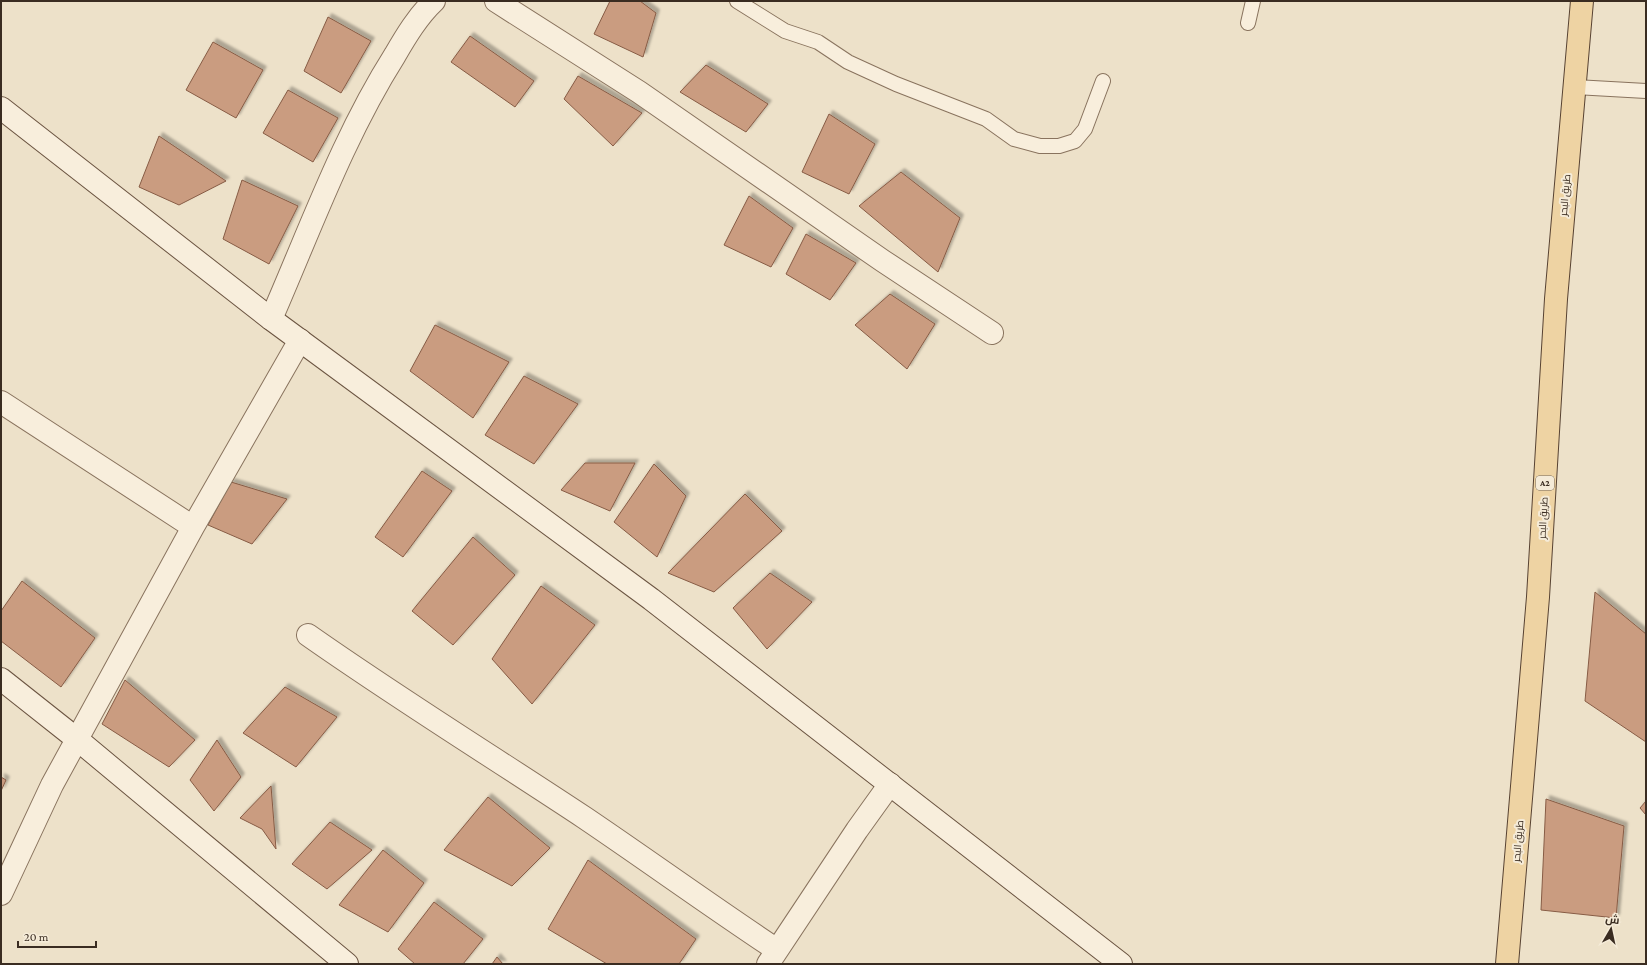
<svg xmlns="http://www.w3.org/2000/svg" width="1647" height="965" font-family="'Crimson Pro',Cairo,serif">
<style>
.building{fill:#ca9c80;stroke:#875c45;filter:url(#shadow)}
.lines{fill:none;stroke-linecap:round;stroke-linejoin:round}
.lane-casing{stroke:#89735e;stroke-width:16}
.street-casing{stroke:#89735e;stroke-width:24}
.secondary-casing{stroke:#6b5441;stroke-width:24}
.primary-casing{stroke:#574232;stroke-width:24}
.lane{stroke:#f8eedc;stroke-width:14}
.street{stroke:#f8eedc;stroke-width:22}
.secondary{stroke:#f8eedc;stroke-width:22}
.primary{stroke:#eed3a3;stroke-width:22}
.labels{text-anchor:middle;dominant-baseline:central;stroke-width:4;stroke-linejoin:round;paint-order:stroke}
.shield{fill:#f5ebd8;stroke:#726558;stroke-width:1}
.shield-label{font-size:9px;font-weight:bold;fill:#3a2c21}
.street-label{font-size:10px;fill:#3a2c21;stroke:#f5ebd8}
</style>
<defs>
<filter id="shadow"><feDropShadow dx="3.5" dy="-3.5" stdDeviation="1" flood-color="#0004"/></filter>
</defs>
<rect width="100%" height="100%" fill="#ede1c9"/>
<path class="building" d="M610 1H640L656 13 643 57 594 34Z
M328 17 371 41 341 93 304 71Z
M470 36 534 81 515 107 451 62Z
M213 42 263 70 236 118 186 90Z
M706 65 768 104 746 132 680 92Z
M578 76 642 113 613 146 564 99Z
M288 90 338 118 313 162 263 133Z
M829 114 875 144 849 194 802 172Z
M159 136 226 181 179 205 139 187Z
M901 172 960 218 938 272 859 206Z
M242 180 298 206 269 264 223 239Z
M749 196 793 228 771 267 724 245Z
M806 234 856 263 830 300 786 274Z
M890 294 935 324 907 369 855 325Z
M435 325 509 362 473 418 410 371Z
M524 376 578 404 534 464 485 435Z
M585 463H635L610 511 561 490Z
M654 464 686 496 657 557 614 522Z
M422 471 452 491 403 557 375 537Z
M231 482 287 499 252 544 208 525Z
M745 494 782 531 714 592 668 573Z
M473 537 515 575 453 645 412 611Z
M770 573 812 602 767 649 733 608Z
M22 581 95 638 61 687 1 641V611Z
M541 586 595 625 532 704 492 659Z
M1595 592 1646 634V742L1585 701Z
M125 680 195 740 169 767 102 724Z
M285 687 337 717 296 767 243 733Z
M217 740 241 777 214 811 190 780Z
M1 777 6 780 1 791Z
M271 786 276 849 262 829 240 818Z
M488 797 550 848 512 886 444 850Z
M1546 799 1624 826 1616 918 1541 910Z
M1646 801V815L1640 808Z
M330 822 372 850 327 889 292 864Z
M383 850 424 883 388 932 339 905Z
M588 860 696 939 679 964H607L548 929Z
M434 902 483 939 463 964H415L398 949Z
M497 957 503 964H492Z"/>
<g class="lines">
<defs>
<path id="lane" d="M737 1 785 31 818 42 848 62 896 84 986 119 1014 139 1040 146H1059L1075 141 1085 129 1103 81
M1248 23 1253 1
M1575 87 1646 91"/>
<path id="street" d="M496 1 639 92 883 261 992 333
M271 319C310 230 343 137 395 55 406 36 418 16 434 1
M1 402 193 527
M308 635C399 699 493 757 585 818 650 862 712 907 777 950
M1 894 52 785 193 527 300 340
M768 964 857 830 890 784"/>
<path id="secondary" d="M1 108 271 319 651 599 1121 964
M1 679 78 740 347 964"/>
<path id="primary" d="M1507 964 1538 597 1556 299 1582 1"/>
</defs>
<use href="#lane" class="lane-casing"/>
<use href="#street" class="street-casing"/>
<use href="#secondary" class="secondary-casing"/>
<use href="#primary" class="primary-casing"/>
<use href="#lane" class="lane"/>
<use href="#street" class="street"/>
<use href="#secondary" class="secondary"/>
<use href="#primary" class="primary"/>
</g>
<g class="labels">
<rect class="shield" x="1536" y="476" width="18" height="14" rx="3"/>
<g class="shield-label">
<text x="1545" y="483">A2</text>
</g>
<g class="street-label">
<text transform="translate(1565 195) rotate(-85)">طريق البحر</text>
<text transform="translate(1543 518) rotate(-87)">طريق البحر</text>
<text transform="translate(1518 841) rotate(-85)">طريق البحر</text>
</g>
</g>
<rect width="1647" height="965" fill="none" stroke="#3a2c21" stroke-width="4"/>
<g transform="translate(1611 929) rotate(9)" stroke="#f5ebd8" stroke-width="3" paint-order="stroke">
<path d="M0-3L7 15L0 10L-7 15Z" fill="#3a2c21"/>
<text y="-6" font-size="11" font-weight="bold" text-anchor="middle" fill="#3a2c21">ش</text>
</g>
<path d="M18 941v6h78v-6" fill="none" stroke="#3a2c21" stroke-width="2"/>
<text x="24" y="941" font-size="12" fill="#3a2c21" stroke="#f5ebd8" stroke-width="3" paint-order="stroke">20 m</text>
</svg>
